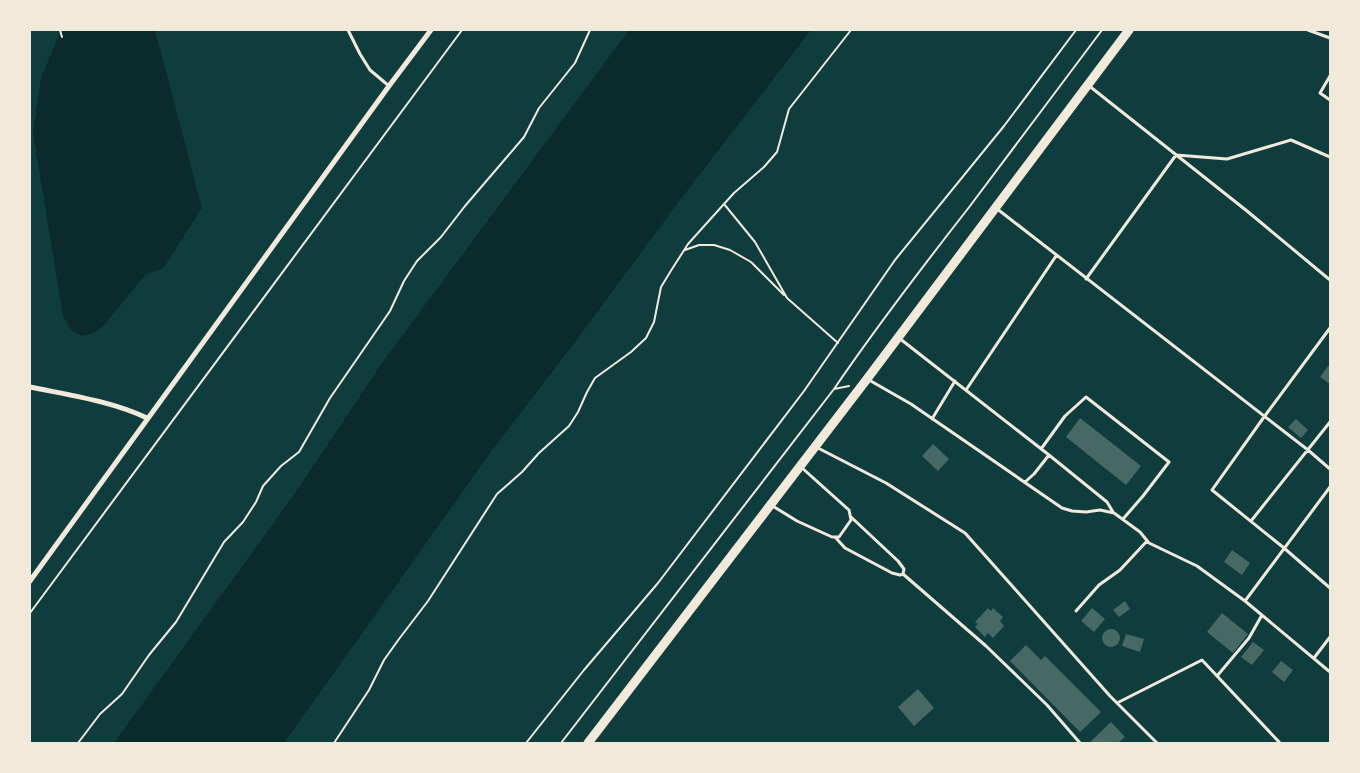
<svg xmlns="http://www.w3.org/2000/svg" width="1360" height="773" font-family="'PT Sans Narrow',sans-serif">
<style>
.water{fill:#0a2a2b}
.building{fill:#486865}
.lines{fill:none;stroke-linecap:round;stroke-linejoin:round}
.path{stroke:#f1e9da;stroke-width:2}
.service{stroke:#f1e9da;stroke-width:3}
.minor{stroke:#f1e9da;stroke-width:5}
.tertiary{stroke:#f1e9da;stroke-width:9}
</style>
<rect width="100%" height="100%" fill="#0f3d3e"/>
<path class="water" d="M64 30H155L202 208 163 269 146 274 105 324 94 333 82 336 71 330 63 316 33 133 41 78 56 42Z
M629 30H811L677 204 578 338 493 449 284 743H114L291 499 385 359Z"/>
<path class="building" d="M1328 366 1330 367V384L1320 377Z
M1080 418 1141 466 1126 485 1066 437Z
M1296 419 1308 430 1301 438 1288 427Z
M933 444 949 459 938 471 922 456Z
M1232 550 1250 563 1242 575 1224 562Z
M1125 601 1130 609 1119 617 1113 610Z
M988 608 991 611 993 608 1003 617 1000 621 1004 626 993 638 988 633 985 637 975 627 978 624 975 622Z
M1092 608 1105 619 1094 632 1081 621Z
M1222 613 1248 634 1233 653 1207 632Z
M1102 638a9 9 0 1 1 18 0a9 9 0 1 1-18 0Z
M1126 634 1144 639 1140 652 1122 646Z
M1253 642 1264 650 1252 665 1241 657Z
M1026 645 1041 660 1045 656 1101 712 1080 732 1010 661Z
M1281 661 1293 670 1284 682 1272 672Z
M918 689 934 708 914 726 898 707Z
M1111 722 1125 737 1118 743H1089Z"/>
<g class="lines">
<path class="path" d="M60 30 62 37
M724 204 755 242 787 298 838 343
M685 250 699 245H714L730 250 751 262 784 295
M834 389 849 386
M30 613 462 30
M78 743 100 714 122 694 149 655 176 622 224 542 243 522 256 502 263 486 281 466 299 452 330 398 390 311 404 281 417 261 441 237 465 206 524 137 539 108 575 63 590 30
M334 743 369 690 384 660 399 639 428 601 497 494 522 472 539 453 569 426 578 412 587 392 595 378 631 352 646 338 654 322 661 287 672 269 688 244 724 204 734 193 764 167 777 152 789 109 851 30
M526 743 584 670 658 583 804 391 895 260 1004 126 1076 30
M561 743 834 389C877 326 923 266 970 206 1014 147 1058 89 1102 30"/>
<path class="service" d="M348 30 360 54 370 70 389 86
M1308 30 1330 38
M1330 76 1320 93 1330 100
M1088 85 1247 211 1330 280
M996 208 1308 450 1330 469
M1086 279 1176 155 1227 159 1291 140 1330 157
M1330 328 1264 417 1212 490 1284 548 1330 588
M899 338 1049 455 1107 502 1113 512
M869 380 911 404 1062 508 1072 511 1086 512 1100 510 1114 513 1140 532 1149 543 1197 566 1245 601 1330 672
M966 390 1056 256
M932 419 955 381
M816 447 886 483 965 533 1110 696 1157 743
M1041 449 1065 416 1086 397 1169 462 1143 496 1123 519
M1025 482 1034 474 1049 455
M771 505 797 521 832 537H839L851 520 849 510 801 467
M1251 521 1330 422
M835 537 845 548 892 573 900 575 903 574 904 569 898 561 851 517
M903 574 986 646 1047 705 1080 743
M1245 601 1330 487
M1076 611 1099 585 1120 570 1147 541
M1314 658 1330 637
M1217 676 1249 638 1262 615
M1117 703 1202 660 1280 743"/>
<path class="minor" d="M30 387C69 395 111 401 147 418
M30 581 389 86 431 30"/>
<path class="tertiary" d="M588 743 867 379 1129 30"/>
</g>
<rect width="1360" height="773" fill="none" stroke="#f1e9da" stroke-width="62"/>
</svg>
